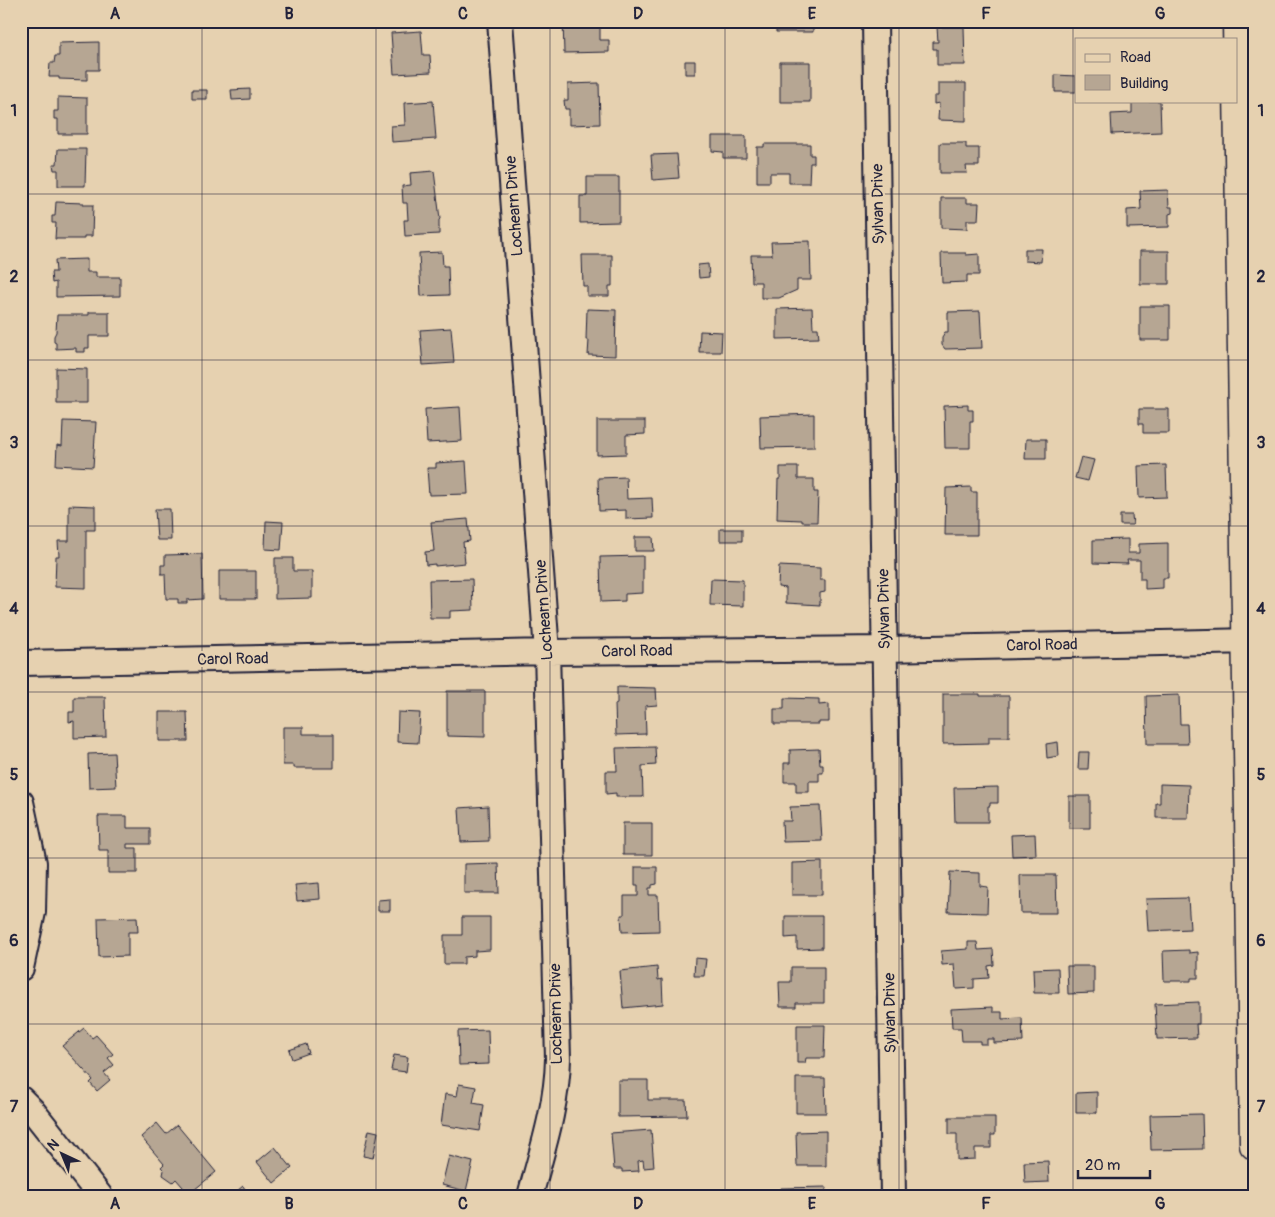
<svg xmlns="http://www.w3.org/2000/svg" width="1275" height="1217" font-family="Pangolin,sans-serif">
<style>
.building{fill:#b6a693;stroke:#22223b}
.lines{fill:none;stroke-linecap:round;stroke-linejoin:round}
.minor-casing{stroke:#22223b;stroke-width:28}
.secondary-casing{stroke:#22223b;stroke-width:31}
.minor{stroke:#e6d1b0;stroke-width:24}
.secondary{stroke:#e6d1b0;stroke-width:28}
.grid{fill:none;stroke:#22223b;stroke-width:1;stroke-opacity:0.55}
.labels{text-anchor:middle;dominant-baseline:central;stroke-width:4.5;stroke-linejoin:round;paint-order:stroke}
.street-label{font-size:16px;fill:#22223b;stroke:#e6d1b0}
.neatline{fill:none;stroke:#22223b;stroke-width:2}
.grid-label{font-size:16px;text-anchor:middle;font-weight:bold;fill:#22223b}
</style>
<rect width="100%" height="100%" fill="#e6d1b0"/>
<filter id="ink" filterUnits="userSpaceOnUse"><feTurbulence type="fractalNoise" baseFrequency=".02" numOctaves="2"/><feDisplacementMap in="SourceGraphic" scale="10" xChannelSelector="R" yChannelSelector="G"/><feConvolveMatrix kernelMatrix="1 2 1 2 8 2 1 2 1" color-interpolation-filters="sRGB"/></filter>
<g filter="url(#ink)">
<path class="building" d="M60 21H112V25H60Z
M563 21H600V40H609V52L564 53Z
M776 21H813V32H776Z
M937 27H964L965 65H937V49H933V42H938Z
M421 31 423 55H430L431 72 394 74 391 33Z
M99 42V70H87V80L59 79V77H49L50 63H54L55 56H59V43Z
M685 61H695V74H685Z
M780 62H810V102H780Z
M1055 75 1076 76V92H1055Z
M599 83 600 124 569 125V109H565L564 100H568V84Z
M938 83H966V121L938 120 939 103 934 104V96H938Z
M250 89V99L232 100 231 90Z
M192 90H207V99H192Z
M58 97 87 98V134H58V119H54V111H58Z
M433 101 436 139 392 142 391 126 405 125 404 103Z
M1132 101H1160L1161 132 1112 134 1111 114 1132 113Z
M712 136H746V158H723V152L712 151Z
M940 143H966V148H979V166H966L967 173H940Z
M764 144H810V155H814V163H810L809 183H789V173H770V182H757V147H764Z
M58 149H86L85 186H58V170H54L53 164H57Z
M677 154 679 178 653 180 651 155Z
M434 171 440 219 439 220V234L405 236 404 220H408L407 203H403L402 186 411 185 410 173Z
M587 177H619V222L580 223V196H587Z
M1168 190 1169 207H1172V213L1169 214V227L1127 228V210L1141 209 1140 191Z
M941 198H967V203H979L978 220H967V229L941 228Z
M56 202 84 203V205H93L92 236H84V239H55L56 223H52V216H55Z
M810 241 811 280H797V290L779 298H761V282H752L751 255H772L771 242Z
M1025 249H1042L1041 262 1025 261Z
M1140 251H1169V284H1140Z
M442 252 443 266H448L449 295 421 296 419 253Z
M941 253H966V255L979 254V275H967V282L942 283Z
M582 255H612V286H609V296H587V286H583Z
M87 259V272H96V277H120V296L56 297V282L52 283 51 272H56L55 260Z
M708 264 709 277 699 278 698 265Z
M1140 306H1170V340H1140Z
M812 308 813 328H818L819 338 777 339V309Z
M587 309 616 310 615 356 588 355 589 340H586Z
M980 311 982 348 945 349 942 345V337L945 332H948V312Z
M89 312H109V336H89V348H85V352H76V348L56 349V343L54 342V336L56 332 57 315H89Z
M451 328 454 363 423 365 420 330Z
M700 331 722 332 721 352H699Z
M56 368 87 369V403H56Z
M968 405V410H973V421H970V448H945L944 406Z
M460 407 462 441 427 443 425 409Z
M1139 409H1169V433H1143V424H1139Z
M814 414V447L761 448 760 416Z
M63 421 96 422 93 467 56 465 57 445 62 446Z
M597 421H645V434L626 435V454L597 455Z
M1026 439H1046V459H1025Z
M1081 457 1094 460 1088 481 1075 478Z
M466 461 468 494 429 495 427 468H436V463Z
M1166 465 1167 497 1139 498 1138 466Z
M780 467H798V479H814V492H818L817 522H802V520L777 519 778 479H780Z
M626 477 627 499 652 498 653 518 626 519V510L599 511 598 478Z
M971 487V492H977V535H945L946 488Z
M69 505 95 506V530H86V588L55 587 56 556H59L58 541H69Z
M155 509H170L171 540H157Z
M1120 515H1132L1133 525H1120Z
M468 519 470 541 463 542 465 563 435 566V564L426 565 425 552 434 551 431 522Z
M266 521 283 522 281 550 265 549Z
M720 529H742V541H720Z
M635 537H653L654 551H635Z
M1128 539V553H1139V544L1168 543V578H1163V588L1145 589V579H1140V560H1127L1128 564 1093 563V540Z
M202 554 203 599 187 600V603H178V599H166L165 574H161V565H165V555Z
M643 556V593L625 594V601L601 602 600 557Z
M275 558H293V571H312V598L275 599Z
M779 566 820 568V580H825V592L820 593V605L786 603V588L778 587Z
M219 571H256V599H219Z
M472 579 473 610 450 611V618H430L429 580Z
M711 579 743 580V606L710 605Z
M617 687 656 688 657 705 645 706 646 734 616 735 615 704 617 703Z
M447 691H485V737L447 736Z
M943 694H980V696H1009V737H989V743L943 744Z
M1179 695 1180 724H1187L1188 744H1147L1146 696Z
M74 697H105L106 737 74 738V721L69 722V712H74Z
M784 698 819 699V705L829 704V722H819V724H774V709H784Z
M159 712H187L188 741H159Z
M398 712 420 713 418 743 397 742Z
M283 727H303V734H334V768H294V765H283Z
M1058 742 1059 756 1047 758 1046 744Z
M655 747 656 765 642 766 643 797H616V793L606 794V771H617L616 748Z
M819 749 820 765H823V773H819V781H809V792H796V782H784V763H790V750Z
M1079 752H1089L1088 769H1078Z
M114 753 116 787 89 788 88 754Z
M1160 784 1189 785 1188 818H1156V803H1160Z
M998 787V803H990V806H988V822H955L954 788Z
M1069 796H1090V828H1069Z
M488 806 489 841 461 842 459 808Z
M820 806 822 841 783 842 782 821H791L790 807Z
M98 816H127V828H150V844H127V848H137V873H108V850H99Z
M623 823H652V855H623Z
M1035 834 1036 855 1012 856 1011 835Z
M822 862V895H792V863Z
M498 863 499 893H464V864Z
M635 867H657V884L652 885V888H649V895H658L659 931 622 932 621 915H624V896H638V885H635Z
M950 872 980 873V886L988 887 987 913 948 912Z
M1020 875H1056L1057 913H1021Z
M319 883 320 899 297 901 295 885Z
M1188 898 1190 929 1148 931 1146 899Z
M390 899V911H378V900Z
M785 916H822V948L797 949V937L785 938Z
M137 917 138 932H128V956L99 957 98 918Z
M462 917H490V950L475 951V956L464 957V964H444V935H462Z
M968 942H977L978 950 993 949 994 965 988 966 989 978 974 979V988L956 989 954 964 942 965 941 951 968 949Z
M1189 950V953L1198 952V978H1191V981H1164L1163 951Z
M695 958 706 959 704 976H694Z
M1067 966H1094V993L1068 994Z
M657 967 658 980 662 979 663 1004 623 1008 620 971Z
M791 967H824V1003H796V1007H780L779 982H791Z
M1058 968 1059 993H1034L1033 969Z
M1199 1002V1024H1196L1197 1038 1157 1039 1155 1004Z
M993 1007V1012H1002V1019L1022 1018 1023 1042 994 1043V1039H987V1044H980V1041H962L961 1028H952L951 1009Z
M797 1025H825L824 1058H806L805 1063H797Z
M84 1028 92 1038 96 1035 113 1054 108 1058 114 1065 104 1073 110 1080 97 1091 90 1083 93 1080 62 1046Z
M488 1030 489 1064 459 1065 458 1031Z
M306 1044 309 1053 292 1059 289 1050Z
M394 1055 408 1057 406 1072 391 1070Z
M796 1078H825L826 1113H796Z
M618 1080H648V1100H686L687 1116 618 1117Z
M459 1084 476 1087 473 1103 484 1105 480 1131 441 1125 445 1094 457 1096Z
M1097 1092V1113H1076V1093Z
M1202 1114 1203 1149 1151 1150 1150 1115Z
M949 1117H995V1135H991V1148H975V1159L957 1160V1134H949Z
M157 1123 166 1134 177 1125 216 1172 189 1194 176 1179 173 1182 163 1175 164 1170 161 1167 164 1164 141 1137Z
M369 1130 378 1132 373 1158 363 1156Z
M651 1130 654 1167 644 1168 643 1160 638 1161 639 1171 622 1172V1169H614L611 1133Z
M826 1131V1166H797L796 1132Z
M275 1147 292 1168 274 1183 257 1162Z
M449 1156 473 1162 466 1191 442 1185Z
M1048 1161 1049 1182 1025 1183 1024 1162Z
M243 1186 249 1195 253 1192 255 1196H231Z
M826 1187V1196H781V1188Z
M599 1193H628V1196H599Z"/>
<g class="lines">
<defs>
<path id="minor" d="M500 21 547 652 558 1059C557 1106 542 1151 530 1196
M875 21 893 1196
M21 663 547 652 884 649 1254 641
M21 802 34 863 33 912 21 968
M21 1099 32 1110 100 1196"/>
<path id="secondary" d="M1237 21 1254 1145"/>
</defs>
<use href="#minor" class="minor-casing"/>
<use href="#secondary" class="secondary-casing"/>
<use href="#minor" class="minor"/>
<use href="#secondary" class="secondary"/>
</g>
</g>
<path class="grid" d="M202 21V1196M376 21V1196M550 21V1196M725 21V1196M899 21V1196M1073 21V1196M21 194H1254M21 360H1254M21 526H1254M21 692H1254M21 858H1254M21 1024H1254"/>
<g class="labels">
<g class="street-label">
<text transform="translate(878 204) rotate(-91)">Sylvan Drive</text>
<text transform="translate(514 206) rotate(-94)">Lochearn Drive</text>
<text transform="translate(884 609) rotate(-91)">Sylvan Drive</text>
<text transform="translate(544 610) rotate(-94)">Lochearn Drive</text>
<text transform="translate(1042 645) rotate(-1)">Carol Road</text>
<text transform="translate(637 651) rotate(-1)">Carol Road</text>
<text transform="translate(233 659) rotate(-1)">Carol Road</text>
<text transform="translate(890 1013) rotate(-91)">Sylvan Drive</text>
<text transform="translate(556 1014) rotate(-91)">Lochearn Drive</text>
</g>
</g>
<rect width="1275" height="1217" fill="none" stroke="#e6d1b0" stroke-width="55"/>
<rect x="1075" y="38" width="162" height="65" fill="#e6d1b0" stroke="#988b81"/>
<rect x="1085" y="54" width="25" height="8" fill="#e6d1b0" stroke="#988b81"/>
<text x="1120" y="62" font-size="15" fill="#22223b">Road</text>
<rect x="1085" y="75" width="25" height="15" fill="#b6a693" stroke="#988b81"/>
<text x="1120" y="88" font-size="15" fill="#22223b">Building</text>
<g transform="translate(62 1154) rotate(316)" stroke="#e6d1b0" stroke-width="4" paint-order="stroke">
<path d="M0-4L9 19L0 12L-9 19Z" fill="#22223b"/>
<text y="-8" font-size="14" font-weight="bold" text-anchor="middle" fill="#22223b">N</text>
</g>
<path d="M1078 1170v8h72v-8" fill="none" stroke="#22223b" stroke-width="2.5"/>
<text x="1085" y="1170" font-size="15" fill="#22223b" stroke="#e6d1b0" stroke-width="4" paint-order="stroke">20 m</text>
<rect x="28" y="28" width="1220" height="1162" class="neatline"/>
<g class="grid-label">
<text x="115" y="19">A</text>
<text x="289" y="19">B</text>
<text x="463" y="19">C</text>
<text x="638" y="19">D</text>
<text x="812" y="19">E</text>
<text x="986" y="19">F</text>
<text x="1160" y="19">G</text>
<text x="14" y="116">1</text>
<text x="1261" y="116">1</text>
<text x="14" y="282">2</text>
<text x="1261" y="282">2</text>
<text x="14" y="448">3</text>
<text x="1261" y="448">3</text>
<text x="14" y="614">4</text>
<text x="1261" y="614">4</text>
<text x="14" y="780">5</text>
<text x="1261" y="780">5</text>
<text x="14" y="946">6</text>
<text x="1261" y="946">6</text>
<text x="14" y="1112">7</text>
<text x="1261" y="1112">7</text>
<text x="115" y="1209">A</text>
<text x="289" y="1209">B</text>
<text x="463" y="1209">C</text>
<text x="638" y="1209">D</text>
<text x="812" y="1209">E</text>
<text x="986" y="1209">F</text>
<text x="1160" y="1209">G</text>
</g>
</svg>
